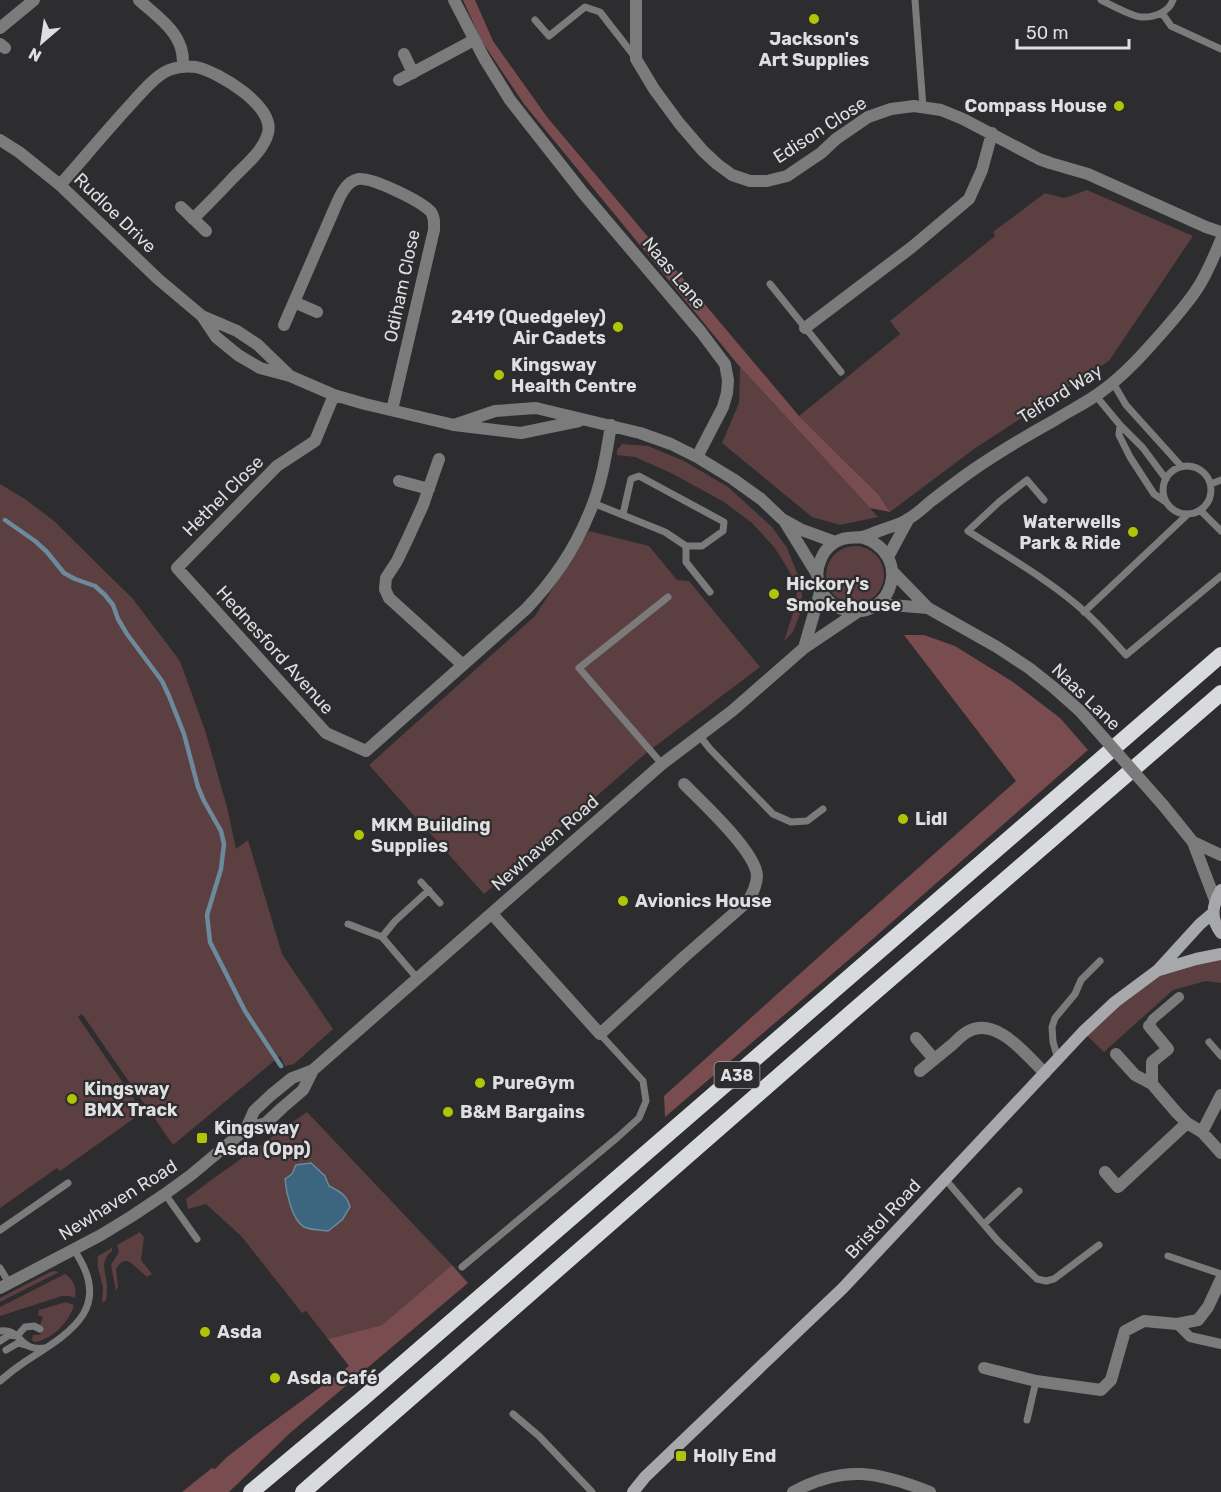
<svg xmlns="http://www.w3.org/2000/svg" width="1221" height="1492" font-family="Rubik,sans-serif">
<style>
.green{fill:#5b3f41;fill-rule:evenodd}
.forest{fill:#794c4f}
.water{fill:#3c657f;stroke:#6d899c;stroke-width:1.5}
.lines{fill:none;stroke-linecap:round;stroke-linejoin:round}
.stream{stroke:#6d899c;stroke-width:4.5}
.service{stroke:#7b7b7c;stroke-width:7}
.pedestrian{stroke:#7b7b7c;stroke-width:10}
.minor{stroke:#7b7b7c;stroke-width:12}
.tertiary{stroke:#7b7b7c;stroke-width:12}
.secondary{stroke:#a7a8aa;stroke-width:12}
.trunk{stroke:#d8dadd;stroke-width:16}
.tertiary-bridge{stroke:#7b7b7c;stroke-width:12}
.poi-dot{fill:#afc505;stroke:#2d2c2e;stroke-width:2}
.labels{text-anchor:middle;dominant-baseline:central;stroke-width:4.5;stroke-linejoin:round;paint-order:stroke}
.shield{fill:#2d2c2e;stroke:#aaa9ab;stroke-width:1.5}
.shield-label{font-size:16px;font-weight:bold;fill:#dfdee0}
.poi-label{font-size:18px;font-weight:bold;fill:#dfdee0;stroke:#2d2c2e;text-anchor:start}
.street-label{font-size:18px;fill:#dfdee0;stroke:#2d2c2e}
</style>
<rect width="100%" height="100%" fill="#2d2c2e"/>
<path class="green" d="M1087 190 1193 236 1109 361 974 449 890 512 879 495 799 416 900 334 890 321 995 236 993 232 1045 193 1064 198Z
M740 367 870 508 878 517 840 525 812 517 722 443 739 403Z
M622 444 648 446 684 461 728 487 772 527 787 548 802 585V604L801 611 793 632 784 641 795 607 797 590 788 569 774 547 752 523 724 502 673 474 635 457 617 455V450Z
M0 484 25 499 54 521 133 599 180 661 205 730 227 807 236 849 248 840 282 954 333 1029 294 1064 285 1066 280 1056 173 1145 82 1014 78 1017 143 1112 60 1171 57 1168 0 1208Z
M589 531 649 546 677 580 689 581 760 667 645 754 484 894 369 765 535 616Z
M826 575a29 29 0 1 1 58 0a29 29 0 1 1-58 0Z
M1221 954V983L1206 981 1173 990 1104 1052 1083 1032 1158 970Z
M307 1112 452 1265 382 1325 328 1339 306 1311 302 1313 242 1237 206 1204 188 1209 186 1199 214 1178ZM325 1176 329 1186 339 1191 295 1216 286 1189Z
M140 1232 144 1237 141 1260 152 1274 147 1277 130 1262C123 1259 119 1264 116 1269L118 1287 116 1291 111 1265 119 1252 117 1245Z
M112 1248V1251C100 1260 105 1271 107 1284 107 1289 107 1294 106 1300L102 1303C102 1299 103 1293 103 1288 101 1276 96 1268 98 1256Z
M55 1271 59 1272 0 1302V1298L50 1272Z
M65 1274C74 1280 77 1288 75 1298L69 1296H62L0 1316V1307Z
M66 1302 74 1305C70 1321 51 1341 34 1342L32 1340 33 1335H40L44 1327 40 1325 43 1317 38 1315 39 1310Z"/>
<path class="forest" d="M463 0H475L493 41 547 117 799 416 879 495 890 512 870 508 740 367 524 104 481 40Z
M904 635H924L955 646 1013 682 1060 718 1088 750 859 951 665 1117 664 1096 843 935 1016 781Z
M452 1265 468 1283 290 1433 229 1492H182L212 1468 215 1469 227 1457 258 1433 349 1366 328 1339 382 1325Z"/>
<path class="water" d="M311 1163 325 1176 329 1186C339 1191 347 1195 350 1207L342 1220 328 1231C321 1230 310 1230 304 1227 292 1220 286 1192 285 1179L292 1174 296 1165Z"/>
<g class="lines">
<path class="stream" d="M5 520 35 541 47 552 64 573 75 579 95 586 105 595 113 605 118 619 127 634 162 681 169 696 184 734 198 787 204 801 221 831 224 844 221 869 207 915 210 942 245 1011 281 1066"/>
<path class="service" d="M915 0 923 107
M1101 0C1111 5 1131 16 1141 17 1154 18 1169 12 1173 0
M1162 13 1171 26 1221 49
M535 20 549 36 585 7 600 12 635 57
M770 284 841 372
M1113 383 1126 405 1181 466
M1096 396 1120 425 1143 448 1166 479
M1120 425 1119 435 1130 457 1154 494 1166 502
M1163 490a24 24 0 1 1 48 0a24 24 0 1 1-48 0Z
M1211 484 1221 480
M1044 500 1027 480 999 502 968 531C1005 555 1044 577 1077 605 1095 620 1111 638 1126 655L1221 576
M593 503 665 532 686 546H702L723 531 724 522 639 476 631 479 623 514
M1201 511 1221 531
M686 546V562L710 592
M1084 612 1187 515
M699 735 710 749 773 814 791 822 807 821 823 809
M662 764 579 668 668 597
M421 882 440 903
M348 924 382 937 417 978
M382 937 395 921 429 890
M1209 1042 1221 1056
M1058 1059 1053 1042 1052 1027 1055 1018 1075 994 1081 980 1100 961
M945 1179 998 1241 1037 1279 1046 1281 1054 1279 1099 1245
M165 1194 197 1239
M984 1224 1019 1191
M0 1230 68 1183
M1168 1256 1221 1274
M462 1267 618 1137 639 1118 646 1101 643 1081 600 1034
M0 1268 9 1283
M0 1331C22 1328 18 1352 45 1348
M0 1341 9 1335 17 1336 25 1327 34 1326 40 1329
M6 1350 18 1343 25 1345
M0 1381C8 1374 17 1367 26 1361 71 1332 114 1308 74 1250
M513 1414 539 1436 592 1492
M1027 1420 1036 1381"/>
<path class="pedestrian" d="M1149 1026 1153 1019 1179 997
M1177 1324 1190 1337 1221 1344"/>
<path class="minor" d="M139 0C152 12 172 26 179 43 183 50 183 59 183 67
M454 0 484 58 510 100 583 193 701 332 725 364 728 380 727 393 723 407 697 457
M636 0V59L654 89 679 123 703 151 717 164 732 175 750 181H767L787 176 821 153 836 139 868 117 891 109 914 106 941 110 963 119 1039 159 1050 163 1088 174 1206 227 1221 232
M0 28 34 0
M0 44 5 48
M404 54 413 73
M399 80 474 40
M0 140 19 152 60 185 158 279 202 316 237 331 258 345 289 375
M60 185C84 158 107 130 132 103 142 92 155 76 169 70 177 67 188 66 196 67 219 72 275 106 268 133 263 152 244 166 231 180 219 193 206 206 193 219
M181 207 206 231
M294 302 317 312
M202 316 216 337 238 355 260 368 290 376 334 395 365 404 454 425 521 433 579 421
M284 325 333 212C338 201 344 182 358 179 372 177 421 201 431 212 435 218 434 223 434 230L392 410
M805 328 912 247 969 199 982 170 992 133
M334 395 315 441 277 466 177 568 326 733 366 751 526 609C551 583 574 550 588 516 601 488 606 456 611 425
M454 425 495 411 536 408 640 433 671 444 697 457 733 479 761 499 782 519 802 530 835 542
M439 459 423 505 408 538 397 561 386 578 385 589 389 598 463 665
M399 481 429 489
M785 522 817 574
M492 914 600 1034 684 957 748 901C753 893 757 885 757 875 755 851 702 802 684 784
M1149 1026 1168 1049 1152 1062V1084
M916 1038 934 1059
M1116 1054 1135 1075 1152 1084 1177 1113 1187 1123 1202 1132 1221 1153
M920 1071C931 1062 942 1053 953 1044 957 1040 962 1035 967 1032 996 1015 1026 1055 1045 1073
M1202 1132 1221 1095
M1105 1172 1118 1187 1187 1123
M984 1368 1036 1381 1101 1390 1111 1380 1125 1331 1144 1321 1177 1324 1198 1320 1208 1307 1221 1279
M793 1492C844 1464 879 1472 930 1492"/>
<path class="tertiary" d="M861 537C914 553 893 622 845 610 835 607 828 602 823 594 817 583 815 571 821 559 825 548 836 539 848 538 852 537 857 538 862 537 867 536 873 533 879 531 888 527 900 525 908 519 916 515 923 508 930 502 943 492 956 482 970 472 997 453 1026 436 1055 420 1069 411 1084 404 1098 394 1124 376 1145 352 1166 328 1177 315 1188 303 1197 289 1207 274 1214 256 1221 240
M888 557 908 520
M893 572 928 608 997 647 1029 668 1053 687 1080 711
M878 604 928 608
M804 648 821 589
M1163 805 1193 842 1215 900
M1193 842 1221 855
M246 1129 266 1123 282 1108 303 1090 313 1070
M0 1288 101 1235 132 1216 165 1194 191 1175 246 1129 254 1111 271 1095 292 1078 313 1070 662 764 732 711 804 648 856 613"/>
<path class="secondary" d="M1221 890C1212 906 1210 918 1221 933
M1159 970 1196 959 1221 954
M633 1492 645 1477 843 1288 1083 1032 1115 1002 1158 970 1200 924 1213 913"/>
<path class="trunk" d="M251 1492 362 1399 1221 655
M303 1492 852 1012 1221 693"/>
<path class="tertiary-bridge" d="M1080 711 1163 805"/>
</g>
<g class="poi-dot">
<circle cx="814" cy="19" r="6"/>
<circle cx="1119" cy="106" r="6"/>
<circle cx="618" cy="327" r="6"/>
<circle cx="499" cy="375" r="6"/>
<circle cx="1133" cy="532" r="6"/>
<circle cx="774" cy="594" r="6"/>
<circle cx="903" cy="819" r="6"/>
<circle cx="359" cy="835" r="6"/>
<circle cx="623" cy="901" r="6"/>
<circle cx="480" cy="1083" r="6"/>
<circle cx="72" cy="1099" r="6"/>
<circle cx="448" cy="1112" r="6"/>
<rect x="196" y="1132" width="12" height="12" rx="3"/>
<circle cx="205" cy="1332" r="6"/>
<circle cx="275" cy="1378" r="6"/>
<rect x="675" y="1450" width="12" height="12" rx="3"/>
</g>
<g class="labels">
<rect class="shield" x="714.5" y="1062" width="45" height="26" rx="4.5"/>
<g class="shield-label">
<text x="737" y="1075">A38</text>
</g>
<g class="poi-label">
<text x="814" y="39" text-anchor="middle">Jackson's<tspan x="814" dy="21">Art Supplies</tspan></text>
<text x="1107" y="106" text-anchor="end">Compass House</text>
<text x="606" y="317" text-anchor="end">2419 (Quedgeley)<tspan x="606" dy="21">Air Cadets</tspan></text>
<text x="511" y="365">Kingsway<tspan x="511" dy="21">Health Centre</tspan></text>
<text x="1121" y="522" text-anchor="end">Waterwells<tspan x="1121" dy="21">Park &amp; Ride</tspan></text>
<text x="786" y="584">Hickory's<tspan x="786" dy="21">Smokehouse</tspan></text>
<text x="915" y="819">Lidl</text>
<text x="371" y="825">MKM Building<tspan x="371" dy="21">Supplies</tspan></text>
<text x="635" y="901">Avionics House</text>
<text x="492" y="1083">PureGym</text>
<text x="84" y="1089">Kingsway<tspan x="84" dy="21">BMX Track</tspan></text>
<text x="460" y="1112">B&amp;M Bargains</text>
<text x="214" y="1128">Kingsway<tspan x="214" dy="21">Asda (Opp)</tspan></text>
<text x="217" y="1332">Asda</text>
<text x="287" y="1378">Asda Café</text>
<text x="693" y="1456">Holly End</text>
</g>
<g class="street-label">
<text transform="translate(820 130) rotate(-33)">Edison Close</text>
<text transform="translate(115 213) rotate(44)">Rudloe Drive</text>
<text transform="translate(674 273) rotate(50)">Naas Lane</text>
<text transform="translate(402 286) rotate(-78)">Odiham Close</text>
<text transform="translate(1060 394) rotate(-32)">Telford Way</text>
<text transform="translate(223 496) rotate(-45)">Hethel Close</text>
<text transform="translate(275 650) rotate(48)">Hednesford Avenue</text>
<text transform="translate(1086 697) rotate(44)">Naas Lane</text>
<text transform="translate(545 843) rotate(-41)">Newhaven Road</text>
<text transform="translate(118 1200) rotate(-32)">Newhaven Road</text>
<text transform="translate(883 1219) rotate(-47)">Bristol Road</text>
</g>
</g>
<g transform="translate(42 42) rotate(209)" stroke="#2d2c2e" stroke-width="4.5" paint-order="stroke">
<path d="M0-4.5L10 22L0 15L-10 22Z" fill="#dfdee0"/>
<text y="-9" font-size="16" font-weight="bold" text-anchor="middle" fill="#dfdee0">N</text>
</g>
<path d="M1017 39v9h112v-9" fill="none" stroke="#dfdee0" stroke-width="3"/>
<text x="1026" y="39" font-size="18" fill="#dfdee0" stroke="#2d2c2e" stroke-width="4.5" paint-order="stroke">50 m</text>
</svg>
